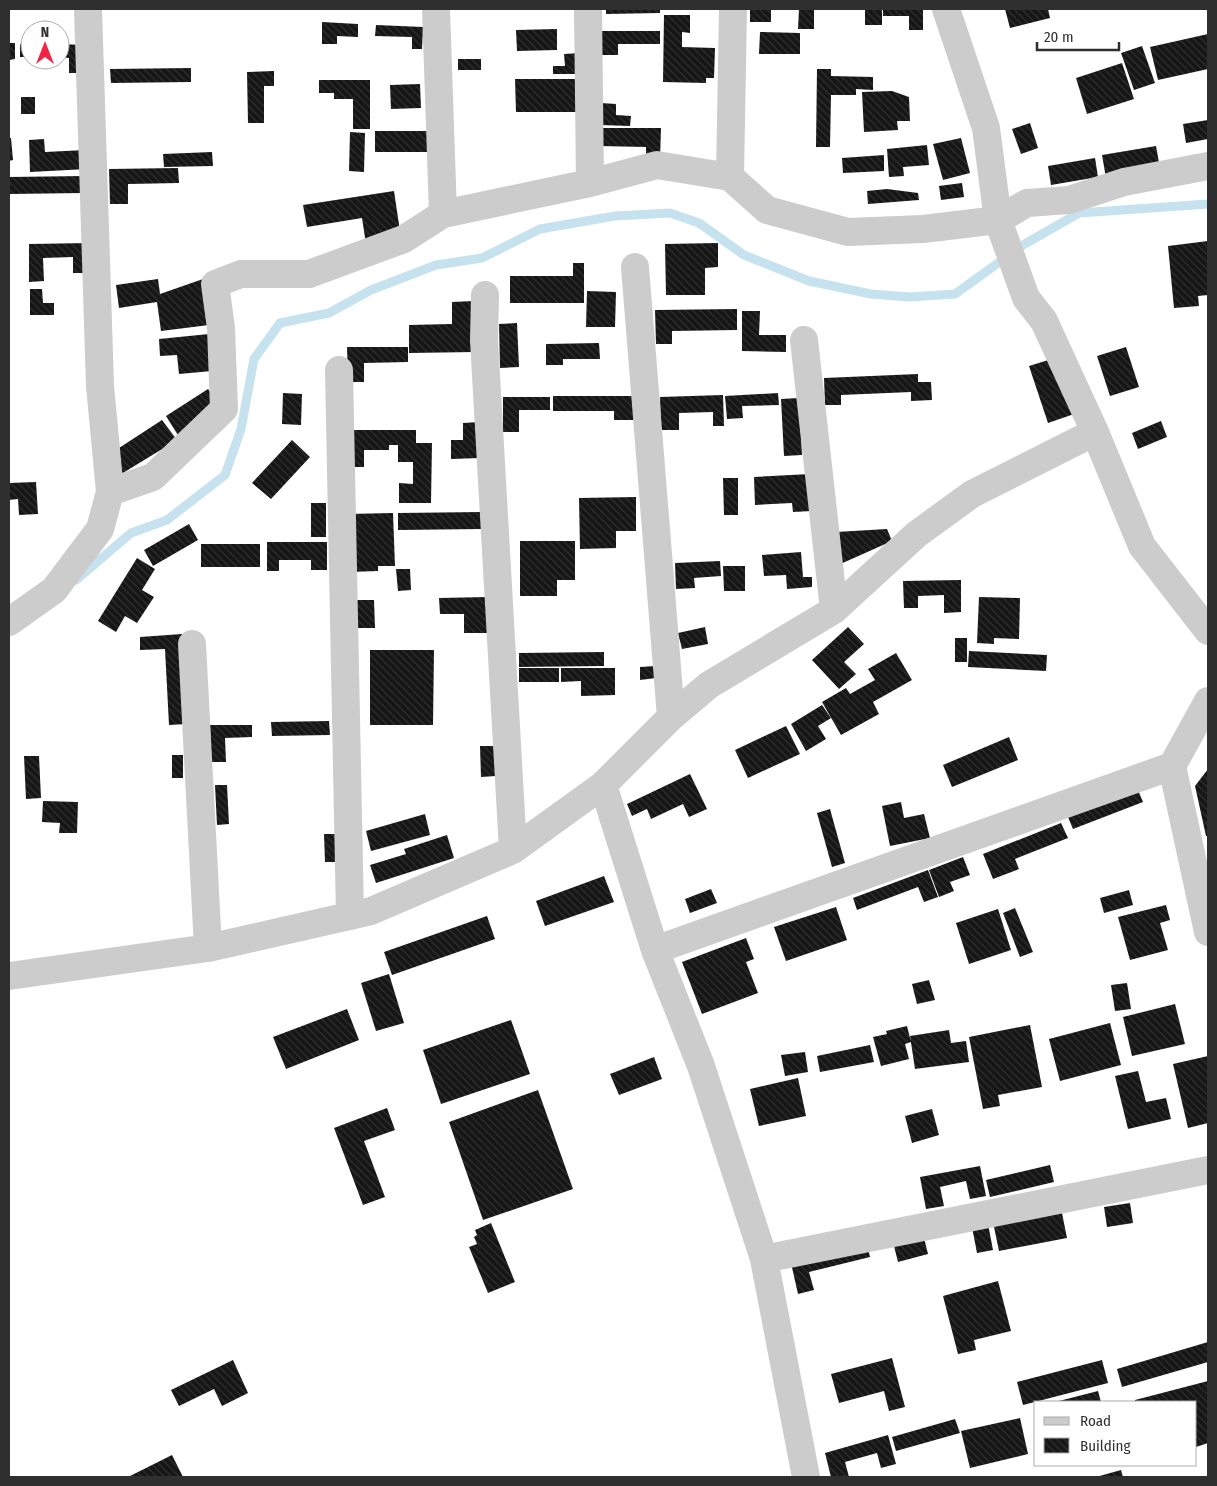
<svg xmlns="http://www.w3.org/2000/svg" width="1217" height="1486" font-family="'Fira Sans Condensed',sans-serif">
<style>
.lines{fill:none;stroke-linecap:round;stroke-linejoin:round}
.stream{stroke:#c6e2ef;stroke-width:9}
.building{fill:url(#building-back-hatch)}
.minor{stroke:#ccc;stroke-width:28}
</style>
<defs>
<pattern id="building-back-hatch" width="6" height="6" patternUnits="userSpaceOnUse" patternTransform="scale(1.25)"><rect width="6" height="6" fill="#161616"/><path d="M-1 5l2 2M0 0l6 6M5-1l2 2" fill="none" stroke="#303030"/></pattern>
</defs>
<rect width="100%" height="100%" fill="#fff"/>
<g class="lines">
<path class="stream" d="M76 580 131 533 167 520 225 475 241 429 254 359 280 323 329 313 371 290 436 265 482 258 540 229 615 216 670 213 699 223 744 255 809 281 871 294 910 297 955 294 1023 245 1079 213 1208 204"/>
</g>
<path class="building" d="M606 9H660V13L606 14Z
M750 9H771V22H750Z
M799 9H814V29H798Z
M865 9H882V25H865Z
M883 9H923V30H909V16H883Z
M1005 9H1048L1050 18 1010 28Z
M664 15H690V33L682 32V47L715 48 714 78H706V83L663 82Z
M322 22 358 24V37L337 36V44H322Z
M376 25 423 27 422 49H412V37L375 36Z
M557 29V50L517 51 516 30Z
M600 31H660V44H618V55H600Z
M760 32 800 33V54H759Z
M1208 34V69L1158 80 1150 47Z
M9 43H15V59L9 60Z
M20 44H30V57H20Z
M60 44 84 45 83 73H69V58L60 57Z
M1142 46 1155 83 1134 90 1121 53Z
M580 53 581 74H553V66H565L564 54Z
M458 59H481V70H458Z
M1122 63 1134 99 1087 114 1076 78Z
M191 68V82L111 83 110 69Z
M817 69H831V76L873 77V90L856 89V95H831L830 147H816Z
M274 71V86H264V123H248L247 72Z
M515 79H578L579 112H516Z
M319 80H370V129H353V99H334V93H319Z
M420 84 421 108 391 109 390 85Z
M892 91 909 97 910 121H897L898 130 864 132 862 92Z
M21 97H35V114H21Z
M601 103 616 104V115L631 116 630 126 600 125Z
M1208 120V139L1186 143 1183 124Z
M1030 123 1038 148 1021 154 1012 129Z
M599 128H661L660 160 646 159V147L599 146Z
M375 131H428V152H375Z
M350 132 365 133 364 172 349 171Z
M9 138H11L13 160 9 161Z
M961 138 970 173 943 180 933 144Z
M44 139 45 152 86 150 87 169 30 172 29 140Z
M927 145 929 165 903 167 904 176 889 177 887 149Z
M1156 146 1160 168 1106 178 1102 155Z
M212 152 213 166 164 167 163 154Z
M884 155V171L843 173 842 158Z
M1095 158 1098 177 1051 185 1048 166Z
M178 168 179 183 128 184V204H110L109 169Z
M84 176V193L9 194V177Z
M962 183 964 197 941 200 939 186Z
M887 189 918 193 919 200 868 204 867 191Z
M394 191 401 238 366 244 362 218 307 227 303 205Z
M1208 241V295L1198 296 1199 306 1174 308 1168 246Z
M90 243V273H73V257L43 258 44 281 29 282V244Z
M718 243V267L705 268V295H666L665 244Z
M573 263H584V303H510V276H573Z
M158 279 160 294 203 279 209 325 161 331 157 302 119 308 116 285Z
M30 289H42L43 303H54V315H30Z
M587 291 616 292 615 327H586Z
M474 301 475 352 409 353V325L452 324V302Z
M737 309V330L672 331V344H656L655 310Z
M742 311H760L759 335H786V352L742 351Z
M517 323 519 367 500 368 499 324Z
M209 334 212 371 179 374 177 355 160 356 159 339Z
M599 343 600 359H563V365H546V344Z
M347 347H408V362L364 363V382H348Z
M1126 347 1139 387 1110 396 1097 356Z
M1058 357 1077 413 1048 423 1029 366Z
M918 374V382H931L932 400 911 401V392L841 395V405H825L824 378Z
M208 389 216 400 181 440 166 416Z
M283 393 302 394 301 425 282 424Z
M778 393 779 405 742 406 743 418 727 419 725 396Z
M723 395 724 426H713V412L679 413V430H661L660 397Z
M553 396H640V420H614V411H553Z
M503 397H550V410H519V432H503Z
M799 398 802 455 784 456 781 399Z
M162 420 177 440 118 476 119 448Z
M1161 421 1167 437 1138 449 1132 433Z
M480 422V458L451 459V440H463V423Z
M348 430H416V443H432L431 503H399V483L413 484V462H398V445H389V450H364V467H348Z
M292 440 310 457 271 499 252 483Z
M810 474 812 511 793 512 792 503 755 505 754 477Z
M723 478H738V515H724Z
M36 482 38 514 19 515 18 499 9 500V483Z
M636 497V531H616V548L580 549 579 498Z
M311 503H326V537H311Z
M482 512V529L398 530V513Z
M393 513 395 566H378V571L350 572 348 514Z
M189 524 198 540 153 566 144 550Z
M887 529 892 541 836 566V532Z
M520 541H575V580H557V596H520Z
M267 542H327V570H311V560H279V571H267Z
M201 544H260V567H201Z
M801 552 803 577H812V587L787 589 786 575 764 576 762 555Z
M137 558 155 569 142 590 154 597 137 623 125 616 116 632 98 621Z
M720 561 721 576 694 578 695 588 676 589 675 563Z
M723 566H745V591H724Z
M396 569H410L411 590 398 591Z
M961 580V612L944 613V595L918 596V608H904L903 581Z
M488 597 489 633H464V614H440L439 598Z
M979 597 1020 598 1019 639 994 638V644L977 643Z
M353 600H374L375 628H353Z
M705 627 708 644 682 649 678 633Z
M848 627 864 644 844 662 856 674 839 689 812 660Z
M182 634 187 724 169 725 165 649 140 650V637Z
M955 638H967V662H955Z
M370 650H434L433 725H370Z
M969 651 1047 655 1046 671 968 667Z
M604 652V666L519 667V653Z
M896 653 912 680 873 702 879 714 841 735 822 702 846 688 850 694 875 680 868 669Z
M655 666 656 678 640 680V667Z
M519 668H559V682H519Z
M561 668H615V695L581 696V681L561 682Z
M822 705 831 718 818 726 826 739 806 751 791 724Z
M329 721 330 735 272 736 271 722Z
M210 725H252V737L225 738 226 762H211Z
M786 726 800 754 748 778 735 750Z
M1009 737 1018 760 952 787 943 765Z
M480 746H495L496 776 481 777Z
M172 755H183V778H172Z
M24 756H39L41 798 26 799Z
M1208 769V836H1206L1195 786Z
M690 774 707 809 689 817 683 804 651 819 647 809 632 816 627 804Z
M1135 783 1143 802 1073 829 1065 810Z
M215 785H227L229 824 217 825Z
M43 801 78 802 77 833H59L60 823 42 822Z
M901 802 904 818 924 814 930 838 890 846 882 806Z
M830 809 845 863 832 867 817 813Z
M425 814 430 835 371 851 366 831Z
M1061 823 1068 838 1015 859 1019 869 993 879 983 854Z
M324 834H339V862H325Z
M447 835 454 858 376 883 370 865 406 854 404 849Z
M963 857 970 875 950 882 954 891 939 897 929 870Z
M928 870 938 897 924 902 918 887 857 910 853 898Z
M604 876 614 902 545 926 536 901Z
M711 889 717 903 690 913 685 899Z
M1129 890 1133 905 1104 913 1100 898Z
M1166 905 1170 920 1160 923 1168 950 1130 960 1118 917Z
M836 907 847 940 786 961 774 927Z
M1015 908 1033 952 1020 957 1003 913Z
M998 909 1011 950 969 964 956 923Z
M487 916 495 939 392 975 384 952Z
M746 938 754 959 746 962 758 993 702 1014 682 962Z
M389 974 404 1023 376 1031 361 983Z
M929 980 935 1000 917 1004 912 984Z
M1127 983 1131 1009 1115 1011 1111 985Z
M1175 1004 1185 1044 1132 1056 1123 1017Z
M347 1009 359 1040 286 1069 273 1037Z
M511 1020 530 1074 441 1104 423 1050Z
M1110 1023 1121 1065 1060 1081 1049 1039Z
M1030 1025 1042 1087 998 1095 1000 1106 983 1109 969 1037Z
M907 1026 911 1042 905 1044 909 1059 881 1066 873 1037 887 1034 886 1031Z
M949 1030 951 1043 966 1041 969 1062 915 1069 910 1036Z
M870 1045 874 1062 820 1072 817 1056Z
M805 1052 808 1072 785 1076 781 1055Z
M1208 1056V1123L1188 1128 1173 1064Z
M654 1057 662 1079 619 1095 610 1074Z
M1138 1071 1146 1102 1166 1098 1171 1119 1128 1129 1115 1076Z
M798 1078 806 1116 759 1126 750 1089Z
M538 1090 573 1189 483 1220 449 1122Z
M387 1108 395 1130 364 1141 385 1197 363 1205 334 1128Z
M932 1109 939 1135 912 1143 905 1116Z
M1050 1165 1054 1182 990 1197 986 1180Z
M980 1166 986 1196 970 1199 966 1181 940 1187 944 1206 926 1209 920 1177Z
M1130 1203 1133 1223 1107 1227 1104 1207Z
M1061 1208 1067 1238 999 1251 993 1222Z
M491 1223 515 1282 488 1293 469 1247 477 1244 474 1237 477 1235 475 1230Z
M988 1224 993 1250 977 1253 972 1227Z
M923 1234 928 1254 898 1262 893 1242Z
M867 1244 870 1257 809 1272 814 1290 798 1294 791 1263Z
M998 1281 1011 1331 974 1340 976 1350 958 1354 943 1296Z
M1208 1342V1362L1122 1387 1117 1369Z
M892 1358 905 1407 889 1411 884 1391 839 1403 831 1374Z
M233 1360 248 1393 222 1406 214 1389 179 1406 171 1390Z
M1102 1360 1108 1383 1023 1405 1017 1382Z
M1208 1381V1443L1196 1447V1402H1135V1400Z
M1098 1391 1101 1402H1055Z
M1020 1418 1028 1454 970 1468 961 1431Z
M955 1419 960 1433 896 1451 892 1437Z
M888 1435 896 1464 881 1468 877 1453 845 1462 849 1477H831L825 1453Z
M172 1455 183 1477H128Z
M1121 1470 1123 1477H1096Z"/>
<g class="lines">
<path class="minor" d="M88 9 100 386 110 492
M436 9 443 214
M588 9 590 183
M946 9 986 128 998 220 1026 298 1044 321 1095 432 1142 546 1208 631
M730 177 733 9
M635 267 671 717
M485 295 484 340 513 850
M804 340 834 610
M339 370 350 916
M9 622 54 590 100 529 110 492 153 477 224 409 221 328 215 284 241 274H309L404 239 443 214 590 183 657 165 730 177 767 210 848 232 923 229 998 220 1027 203 1069 200 1124 182 1208 166
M192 644 208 948
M1208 701 1172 766 1208 932
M603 785 655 950 701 1066 764 1259 806 1477
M655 950 1172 766
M9 976 208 948 371 911 513 850 603 785 671 717 709 685 834 610 917 534 972 494 1095 432
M764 1259 1208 1170"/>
</g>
<rect width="1217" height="1486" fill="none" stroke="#2f2f2f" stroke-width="20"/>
<rect x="1034" y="1401" width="162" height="65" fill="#ffffff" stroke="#acacac"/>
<rect x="1044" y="1417" width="25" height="8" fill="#cccccc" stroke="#acacac"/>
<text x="1080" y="1426" font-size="15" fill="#2f2f2f">Road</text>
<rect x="1044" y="1438" width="25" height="15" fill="url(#building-back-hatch)" stroke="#acacac"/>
<text x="1080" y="1451" font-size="15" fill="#2f2f2f">Building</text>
<g transform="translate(45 45)"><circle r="24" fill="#ffffff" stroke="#acacac"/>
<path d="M0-4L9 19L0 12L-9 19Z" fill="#f32442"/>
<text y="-8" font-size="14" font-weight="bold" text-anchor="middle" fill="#2f2f2f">N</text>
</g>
<path d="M1037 42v8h82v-8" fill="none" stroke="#2f2f2f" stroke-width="2.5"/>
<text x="1044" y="42" font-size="15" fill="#2f2f2f" stroke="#ffffff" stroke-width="4" paint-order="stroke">20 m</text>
</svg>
